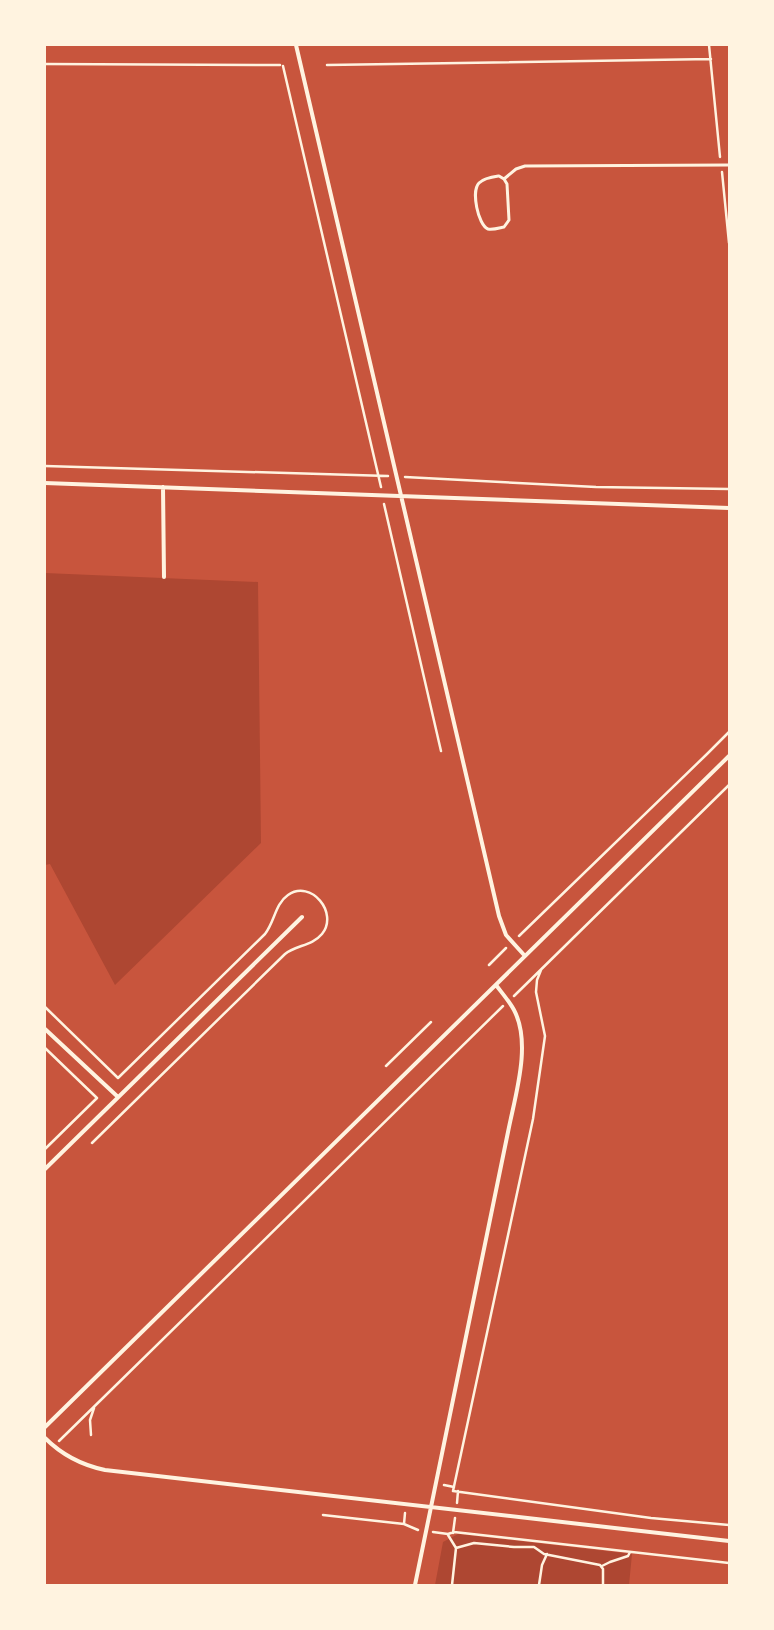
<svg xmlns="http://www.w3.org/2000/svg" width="774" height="1630" font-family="'Golos Text',sans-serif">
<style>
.green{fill:#ae4732}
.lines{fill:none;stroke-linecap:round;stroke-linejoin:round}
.path{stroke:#fff3e0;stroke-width:2.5}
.service{stroke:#fff3e0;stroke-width:3}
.minor{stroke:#fff3e0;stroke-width:4}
</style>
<rect width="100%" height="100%" fill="#c8553d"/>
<path class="green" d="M45 573 258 582 261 843 115 985 50 864 45 865Z
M458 1534 632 1554 629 1585H435L443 1542Z"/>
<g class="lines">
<path class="path" d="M709 45 720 157
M45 64 280 65
M327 65 711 59
M283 66 381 487
M722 172 729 243
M45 466 388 476
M405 477 596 487 729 489
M384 504 441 751
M519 936 707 754 729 732
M489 965 506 948
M541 970 537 980 536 992 545 1036 533 1119 453 1491 651 1518 729 1525
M514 996 729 785
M45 1007 118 1078 265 934C275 921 275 904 288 895 311 879 339 913 322 934 312 946 296 945 285 954L92 1143
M45 1048 97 1098 45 1149
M386 1066 431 1022
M91 1435 90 1420 94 1408
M59 1441 503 1006
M444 1485 454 1487
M457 1503 458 1491
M323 1515 404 1524 418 1530
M404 1524 405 1513
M433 1532 448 1534 454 1532 729 1563
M453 1533 455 1518
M448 1535 456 1548
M602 1566 610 1562 628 1556 630 1552
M452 1585 456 1548 474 1543 514 1547H534L544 1554 600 1565 603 1569V1585
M539 1585 542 1565 547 1554"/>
<path class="service" d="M499 176 504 179 507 184 509 220 504 227C499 228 493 230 488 229 478 225 471 191 479 183 484 178 492 177 499 176Z
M504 179 516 169 525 166 729 165"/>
<path class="minor" d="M296 45 499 916 506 935 525 956
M45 483 729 508
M163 487 164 577
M45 1029 118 1097
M45 1169 302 917
M45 1427 729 756
M45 1438C62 1455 81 1465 105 1470L729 1541
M415 1585 508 1132C515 1096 532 1044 514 1010 509 1001 502 993 496 985"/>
</g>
<rect width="774" height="1630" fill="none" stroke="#fff3e0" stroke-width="92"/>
</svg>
